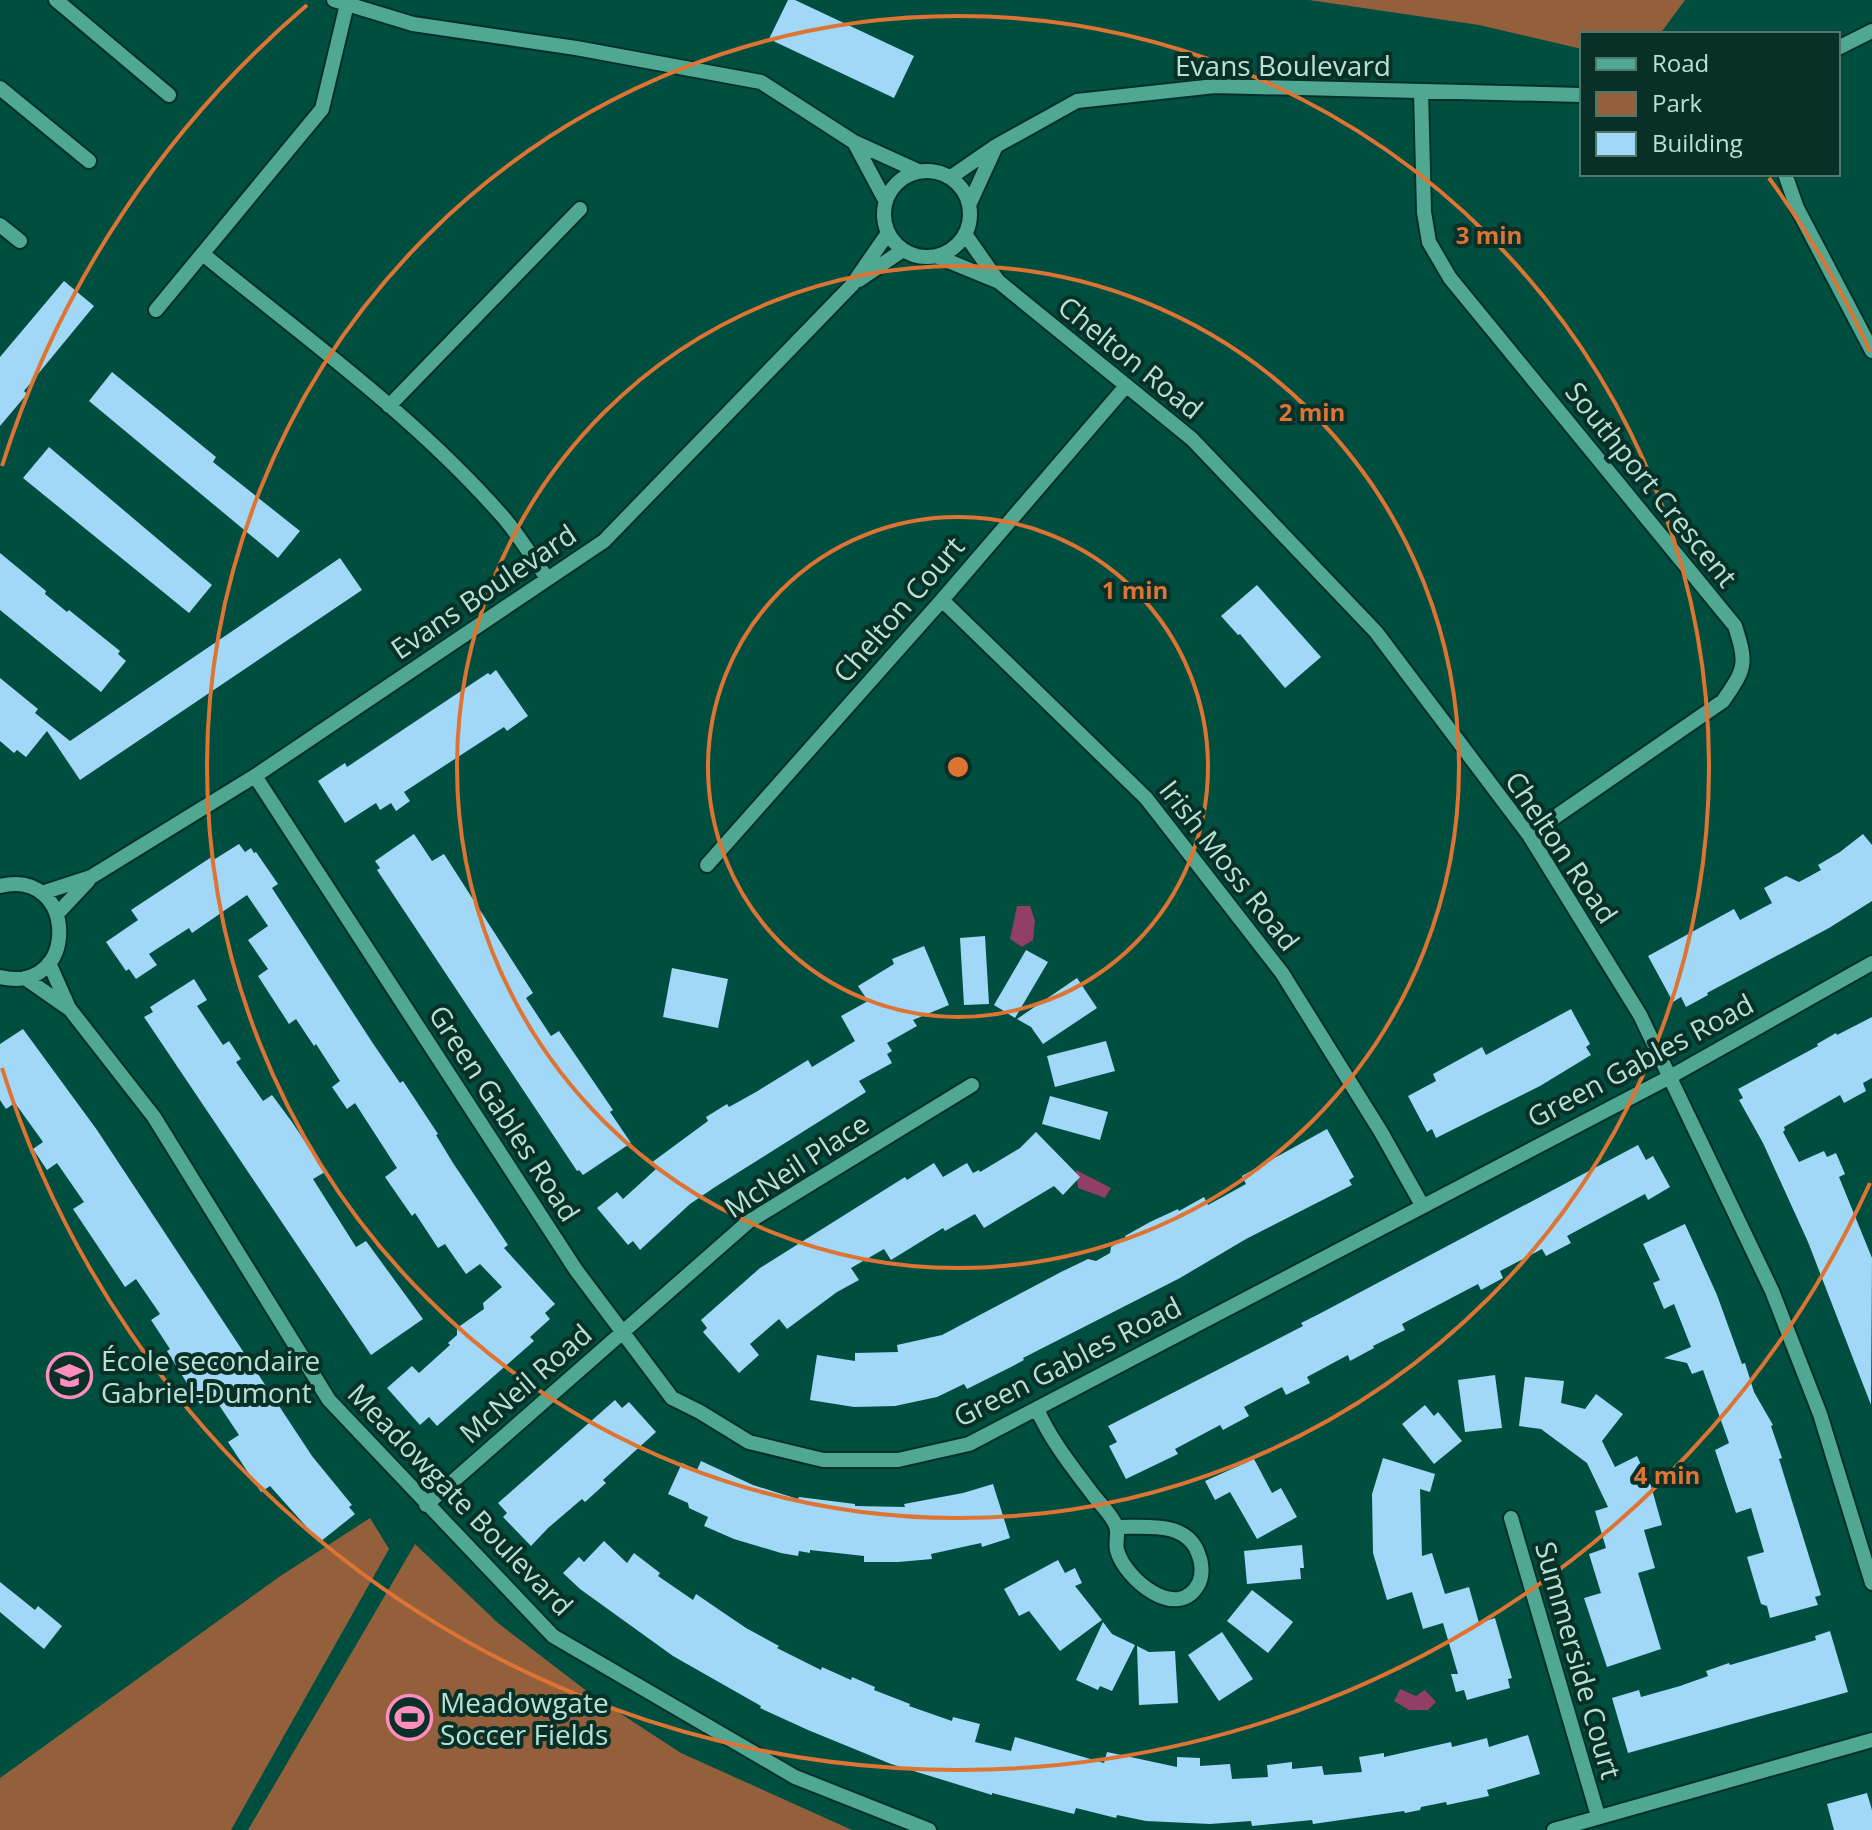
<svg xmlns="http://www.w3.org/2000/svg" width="1872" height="1830" font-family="'Open Sans',sans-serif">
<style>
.green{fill:#94603c}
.water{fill:#913f64}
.building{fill:#a1d7f7}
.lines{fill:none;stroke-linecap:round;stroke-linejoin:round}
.minor-casing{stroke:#003127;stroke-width:18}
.minor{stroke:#51a892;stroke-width:14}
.ring{fill:none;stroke:#de7434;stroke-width:4}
.labels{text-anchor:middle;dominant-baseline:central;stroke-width:8;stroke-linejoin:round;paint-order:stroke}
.street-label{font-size:28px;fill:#b8e1d4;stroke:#093027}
.poi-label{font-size:28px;fill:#b8e1d4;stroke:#093027;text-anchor:start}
.centre{fill:#de7434;stroke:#093027;stroke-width:4}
.ring-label{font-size:24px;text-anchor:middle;font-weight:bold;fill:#de7434;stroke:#093027;stroke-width:8;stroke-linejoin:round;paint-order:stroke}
</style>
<rect width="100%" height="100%" fill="#004e40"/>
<path class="green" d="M1309 0H1685L1660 34H1582V49L1479 25Z
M370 1518 389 1549 231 1830H0V1778L279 1577Z
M415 1544 498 1623 592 1695 681 1753 852 1830H248Z"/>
<path class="water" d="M1017 906H1030L1035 921 1033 940 1022 947 1010 939Z
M1076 1170 1111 1188 1105 1198 1078 1188Z
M1400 1689 1416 1696 1425 1690 1436 1702 1428 1710H1409L1394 1701Z"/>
<path class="building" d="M788 0H795L914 56 894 98 769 39Z
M64 281 94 306 24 391 27 394 0 426V357Z
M112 372 216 457 213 462 300 531 278 558 89 401Z
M49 447 212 585 189 613 23 478Z
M0 553 46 591 45 594 67 612 69 610 120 651 118 654 126 661 101 692 0 610Z
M340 558 362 590 80 780 47 731 26 757 17 750 14 753 0 741V678L38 709 35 713 70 741Z
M1257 585 1321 657 1285 688 1240 634 1238 635 1221 616Z
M496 670 528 716 507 731 504 727 404 792 410 801 396 811 391 803 380 810 376 803 345 823 318 781 345 763 347 767 488 673 490 675Z
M414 834 432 861 444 854 533 993 526 998 551 1036 559 1031 613 1110 610 1112 631 1143 583 1175 579 1170 577 1171 377 870 380 868 375 861Z
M1863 834 1872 845V901L1829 928 1707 993 1708 995 1686 1007 1681 997 1673 1002 1648 956 1734 909 1740 920 1772 903 1764 888 1786 876 1799 882 1821 870 1818 865 1840 852Z
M239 844 245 852 251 848 254 853 256 852 278 884 272 888 372 1042 400 1083 403 1081 438 1134 436 1135 453 1163 508 1245 504 1248 555 1304 545 1313 550 1319 530 1337 534 1341 437 1426 429 1417 420 1425 387 1388 412 1366 419 1373 450 1345 448 1343 457 1335V1328L484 1309 483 1303 502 1287 480 1264 466 1274 445 1244 438 1248 415 1213 412 1216 385 1177 397 1168 355 1103 347 1109 332 1087 340 1081 316 1044 314 1046 296 1019 289 1024 258 976 268 969 248 940 268 926 247 895 192 933 189 928 149 954 157 965 136 979 129 969 126 971 106 942 138 920 131 910 213 856 215 859Z
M985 936 989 1004 964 1005 960 938Z
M924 946 949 1005 913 1020 917 1026 887 1043 892 1051 887 1054 892 1063 859 1081 866 1092 715 1187 690 1204 640 1250 633 1241 628 1245 597 1208 617 1192 623 1199 656 1169 651 1163 708 1121 706 1117 727 1104 729 1107 756 1092 808 1060 812 1067 855 1041 841 1016 868 1001 858 986 894 964 892 959Z
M1026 950 1048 962 1015 1018 994 1005Z
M672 968 728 979 718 1028 663 1017Z
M1077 978 1097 1008 1043 1044 1031 1027 1017 1019Z
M194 979 207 1000 197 1006 223 1045 229 1041 241 1059 236 1062 263 1101 272 1095 292 1122 325 1172 313 1179 356 1247 366 1241 423 1319 371 1355 144 1017 153 1012 150 1007Z
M1571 1009 1590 1044 1586 1047 1591 1055 1540 1086 1436 1138 1432 1129 1427 1132 1408 1096 1436 1081 1433 1074 1482 1047 1486 1055Z
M1872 1017V1078L1863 1083 1866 1091 1844 1103 1840 1095 1784 1127 1785 1130 1783 1132 1799 1162 1824 1151 1827 1157 1836 1153 1845 1174 1839 1177 1872 1258 1871 1405 1808 1242 1763 1143 1739 1100 1743 1098 1738 1089 1818 1046 1817 1044 1836 1033 1837 1035Z
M23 1029 97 1130 312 1456 352 1505 349 1507 355 1514 320 1542 270 1486 261 1492 228 1442 239 1435 213 1396 200 1404 167 1351 170 1349 151 1320 160 1314 136 1279 125 1287 73 1209 84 1202 57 1163 47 1170 33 1149 43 1142 15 1103 6 1109 0 1100V1044Z
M1106 1041 1115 1071 1055 1087 1047 1056Z
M1050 1096 1108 1112 1100 1140 1042 1124Z
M1327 1129 1354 1177 1349 1180 1352 1185 1246 1239 1180 1278 1023 1358 1024 1360 1011 1367 967 1389 964 1384 937 1397 895 1406 854 1407 810 1400 817 1355 855 1361V1353L898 1352 897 1345 942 1335 1061 1272 1088 1259 1096 1261 1110 1253 1111 1247 1126 1238 1125 1236 1150 1222 1178 1209 1179 1211 1204 1197 1208 1205 1246 1184 1242 1176Z
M1036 1132 1080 1177 1063 1195 1054 1186 984 1228 975 1214 945 1231 943 1228 891 1260 884 1249 851 1268 859 1280 837 1292 787 1329 779 1319 750 1344 759 1355 739 1373 703 1332 707 1328 701 1320 760 1268 905 1177 907 1180 934 1163 943 1177 967 1163 973 1173 979 1170 980 1172 1020 1148Z
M1638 1145 1646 1160 1653 1156 1670 1187 1648 1200 1645 1194 1567 1236 1571 1243 1546 1256 1542 1249 1500 1271 1503 1278 1481 1290 1478 1284 1402 1324 1405 1330 1373 1346 1374 1348 1350 1361 1348 1355 1307 1377 1310 1383 1286 1395 1282 1387 1244 1407 1249 1416 1223 1430 1220 1425 1175 1449 1178 1454 1126 1479 1109 1446 1117 1442 1108 1426 1303 1326 1301 1323 1319 1314Z
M1685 1224 1717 1295 1742 1364 1745 1363 1754 1392 1773 1425 1771 1426 1782 1458 1779 1459 1821 1595 1815 1597 1818 1605 1770 1618 1767 1606 1761 1604 1747 1557 1764 1552 1751 1508 1736 1513 1715 1450 1729 1443 1703 1370 1692 1374 1687 1363 1664 1358 1691 1347 1674 1304 1664 1309 1653 1283 1660 1280 1643 1244Z
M1495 1375 1502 1428 1465 1432 1458 1380Z
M1525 1377 1564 1381 1561 1403 1585 1409 1596 1394 1623 1414 1602 1441 1615 1467 1637 1456 1651 1486 1662 1525 1644 1530 1655 1568 1638 1573 1661 1649 1607 1667 1584 1598 1601 1593 1589 1554 1606 1548 1595 1511 1608 1507 1587 1463 1541 1429 1519 1426Z
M615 1400 622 1408 629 1402 656 1432 603 1480 606 1483 585 1502 582 1499 548 1528 531 1546 503 1517 507 1513 498 1503Z
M1425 1405 1434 1416 1438 1412 1462 1441 1434 1464 1402 1424Z
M1383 1458 1435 1474 1430 1492 1420 1489 1422 1556 1432 1553 1445 1594 1469 1587 1479 1623 1495 1618 1512 1678 1508 1679 1510 1688 1467 1700 1464 1690 1456 1692 1451 1674H1458L1443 1623 1423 1629 1412 1592 1387 1600 1373 1553 1372 1494Z
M1254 1459 1272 1493 1281 1488 1297 1517 1257 1539 1230 1492 1215 1500 1205 1481Z
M701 1461 753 1485 798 1499 799 1497 855 1504V1506L905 1507 904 1504 963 1493 993 1484 1010 1538 982 1547 981 1543 931 1554 932 1559 898 1562H864V1556L810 1550V1553L799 1551 798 1556 781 1553 734 1539 704 1526 708 1517 689 1508 688 1503 668 1494 682 1463 697 1470Z
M604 1541 627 1563 634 1553 660 1573 658 1576 693 1600 696 1594 746 1628 779 1646 777 1648 821 1670 822 1667 851 1680 852 1677 875 1687 874 1690 910 1704 909 1706 952 1721 953 1717 980 1724 975 1742 1011 1751 1015 1737 1104 1763 1107 1752 1177 1767V1757L1200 1758V1766L1230 1764 1232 1779 1268 1777 1267 1765 1292 1762V1769L1322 1766 1324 1775 1362 1772 1359 1757 1384 1753V1757L1451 1742 1452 1747 1487 1738 1489 1747 1528 1735 1540 1774 1487 1790 1489 1796 1447 1805 1446 1802 1421 1807 1420 1810 1405 1813 1404 1811 1313 1824 1312 1820 1252 1826 1251 1821 1210 1824 1146 1821 1117 1815 1116 1818 1076 1808 1074 1814 992 1793V1795L891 1764 808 1730 760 1708 761 1706 673 1656 580 1589 563 1573 579 1557 584 1562Z
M1302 1545 1304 1568H1300L1301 1579 1247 1584 1244 1551Z
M1058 1560 1065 1573 1075 1568 1082 1583 1075 1586 1102 1620 1060 1651 1029 1611 1019 1616 1004 1589Z
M0 1582 35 1610 38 1606 62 1626 44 1649 0 1612Z
M1252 1590 1293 1622 1268 1653 1227 1621Z
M1103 1622 1112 1634 1135 1645 1112 1691 1100 1686 1098 1690 1076 1680Z
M1830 1631 1848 1692 1628 1753 1612 1698 1639 1690 1641 1697 1680 1686 1708 1676 1706 1671 1729 1663 1730 1665 1816 1640 1815 1636Z
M1222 1632 1253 1679 1219 1701 1188 1655Z
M1137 1646 1149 1652 1175 1651 1178 1703 1139 1705Z
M1867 1793 1872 1810V1830H1834L1827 1804Z"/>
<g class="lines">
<defs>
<path id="minor" d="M56 0 169 95
M334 0 413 24 576 48 761 82 854 142 918 171
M1838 48 1872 31
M0 88 89 161
M1421 91 1424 212 1429 242 1450 278 1735 626C1747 664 1746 668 1723 701L1529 835
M854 142 885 200
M884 214a43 43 0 1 1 86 0a43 43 0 1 1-86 0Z
M1785 174 1797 208 1872 351
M951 177 996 146 1077 101 1215 86 1582 95
M969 205 996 146
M0 225 20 241
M965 234 998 281 1192 439 1376 632 1529 835 1640 1015 1772 1291 1820 1414 1872 1583
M204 255C306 338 417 418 504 518 520 537 533 559 547 578
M936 256 997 281
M859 280 903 250
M156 310 322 109 347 4
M389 406 580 209
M942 600 1146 798 1282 973 1381 1132 1422 1205
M255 776 576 1270 672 1398 700 1412 749 1442 823 1460H898L969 1444 1668 1078 1872 963
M707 865 942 600 1126 386
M0 886C78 867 80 996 0 977
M42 893 91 877 255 776 604 541 852 285 888 233
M57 914 88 881
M49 963 69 1008 154 1117 329 1400 553 1636 795 1777 929 1830
M25 978 68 1008
M1037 1409C1051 1441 1073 1468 1094 1496 1101 1505 1112 1515 1116 1526 1119 1533 1115 1542 1117 1550 1124 1578 1178 1624 1199 1583 1203 1574 1202 1562 1198 1553 1186 1521 1146 1527 1117 1527
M426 1505 748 1222 972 1085
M1511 1518 1598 1816
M1554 1830 1872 1740"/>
</defs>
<use href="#minor" class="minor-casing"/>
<use href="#minor" class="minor"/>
</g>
<g class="ring">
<circle cx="958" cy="767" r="250"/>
<circle cx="958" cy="767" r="501"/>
<circle cx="958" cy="767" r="751"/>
<path d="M1870 1183A1002 1002 0 0 1 2 1068M2 466A1002 1002 0 0 1 307 5M1769 178A1002 1002 0 0 1 1870 351"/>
</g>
<defs>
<symbol id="school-ring" viewBox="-11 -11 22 22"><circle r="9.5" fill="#093027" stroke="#fe8ebd" stroke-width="1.5"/><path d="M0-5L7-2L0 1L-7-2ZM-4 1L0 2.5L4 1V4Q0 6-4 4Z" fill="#fe8ebd"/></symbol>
<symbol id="stadium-ring" viewBox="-11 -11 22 22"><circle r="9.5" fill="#093027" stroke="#fe8ebd" stroke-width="1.5"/><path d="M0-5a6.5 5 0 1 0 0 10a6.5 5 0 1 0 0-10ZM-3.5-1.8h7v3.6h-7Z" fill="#fe8ebd"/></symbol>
</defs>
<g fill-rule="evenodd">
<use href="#school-ring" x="44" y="1350" width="51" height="51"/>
<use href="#stadium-ring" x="384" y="1692" width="51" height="51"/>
</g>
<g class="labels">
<g class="street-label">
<text x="1283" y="65">Evans Boulevard</text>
<text transform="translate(1131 357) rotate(39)">Chelton Road</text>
<text transform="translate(1652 484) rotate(51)">Southport Crescent</text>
<text transform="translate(483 591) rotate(-34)">Evans Boulevard</text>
<text transform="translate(898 609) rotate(-49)">Chelton Court</text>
<text transform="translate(1562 847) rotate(56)">Chelton Road</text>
<text transform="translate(1230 865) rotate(52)">Irish Moss Road</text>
<text transform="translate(1640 1060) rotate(-28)">Green Gables Road</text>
<text transform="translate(505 1113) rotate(57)">Green Gables Road</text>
<text transform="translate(796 1165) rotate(-33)">McNeil Place</text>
<text transform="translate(1067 1361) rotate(-27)">Green Gables Road</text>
<text transform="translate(525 1383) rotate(-41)">McNeil Road</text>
<text transform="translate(461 1499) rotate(46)">Meadowgate Boulevard</text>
<text transform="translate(1579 1660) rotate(74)">Summerside Court</text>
</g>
<g class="poi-label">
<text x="101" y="1360">École secondaire<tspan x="101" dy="32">Gabriel-Dumont</tspan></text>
<text x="440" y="1702">Meadowgate<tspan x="440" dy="32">Soccer Fields</tspan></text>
</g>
</g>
<circle cx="958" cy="767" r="12" class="centre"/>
<g class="ring-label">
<text x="1489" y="244">3 min</text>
<text x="1312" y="421">2 min</text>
<text x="1135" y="599">1 min</text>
<text x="1667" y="1484">4 min</text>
</g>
<rect x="1580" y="32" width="260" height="144" fill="#093027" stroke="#4f776c" stroke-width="2"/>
<rect x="1596" y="58" width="40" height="12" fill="#51a892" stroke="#4f776c" stroke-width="2"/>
<text x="1652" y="72" font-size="24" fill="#b8e1d4">Road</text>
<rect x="1596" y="92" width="40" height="24" fill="#94603c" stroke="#4f776c" stroke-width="2"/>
<text x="1652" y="112" font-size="24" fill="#b8e1d4">Park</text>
<rect x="1596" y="132" width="40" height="24" fill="#a1d7f7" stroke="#4f776c" stroke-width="2"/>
<text x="1652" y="152" font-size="24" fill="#b8e1d4">Building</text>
</svg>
